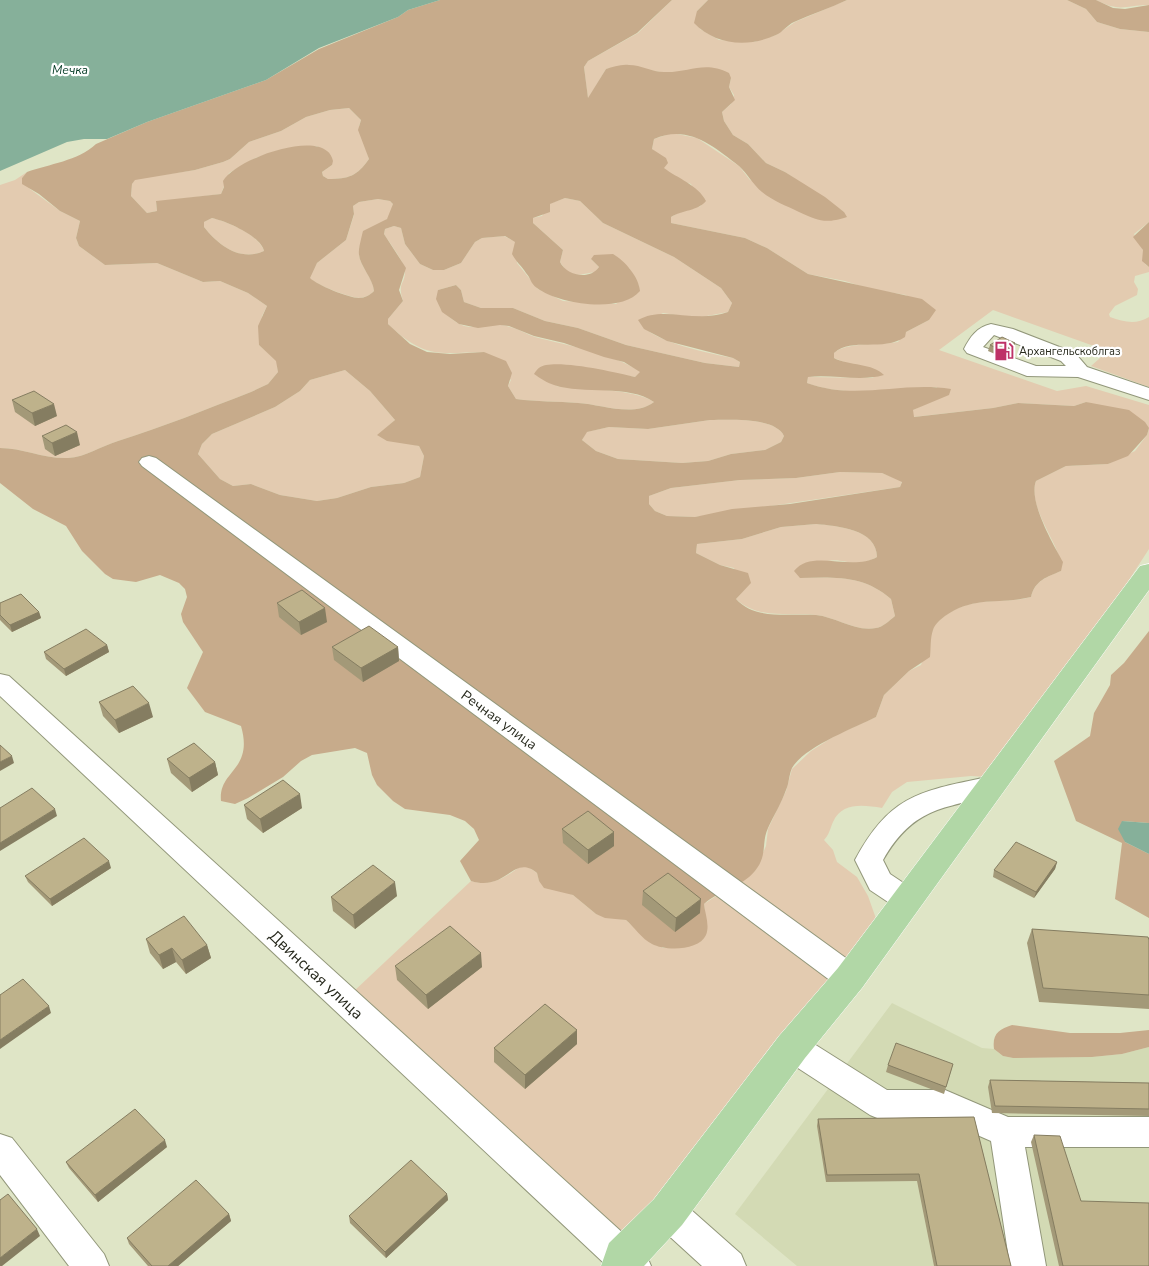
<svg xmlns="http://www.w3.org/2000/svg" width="1149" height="1266" font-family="'Nunito Sans',sans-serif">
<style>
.built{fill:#d3dab4}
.green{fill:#e3cbb0}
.forest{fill:#c7ab8b;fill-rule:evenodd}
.water{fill:#86b09a}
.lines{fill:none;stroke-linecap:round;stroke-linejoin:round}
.minor-casing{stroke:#92977a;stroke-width:2}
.major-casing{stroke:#fff;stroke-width:1}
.minor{fill:#fff;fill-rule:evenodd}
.major{fill:#b1d7a6;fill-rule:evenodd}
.wall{fill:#a39978}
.shaded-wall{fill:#857d61}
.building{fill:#beb28b;stroke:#857d61}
.labels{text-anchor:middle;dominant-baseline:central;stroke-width:4.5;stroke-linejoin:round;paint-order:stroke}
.far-poi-label{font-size:11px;fill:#27291d;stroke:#fff;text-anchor:start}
.far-water-label{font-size:12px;font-style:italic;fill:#003822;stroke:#fff}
.street-label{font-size:14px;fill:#27291d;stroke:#fff}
.near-street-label{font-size:16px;fill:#27291d;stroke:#fff}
</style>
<rect width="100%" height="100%" fill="#dfe5c6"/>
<path class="built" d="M892 1003 982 1048 994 1049 1003 1056 1013 1058 1092 1057 1122 1054 1149 1047V1266H797L735 1214Z"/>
<path class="green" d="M672 0H708L697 11 700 29 719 40 754 42 776 35 795 22 847 0H1067L1086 9 1097 22 1120 29 1149 32V222L1134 234 1143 250 1145 264 1149 267V272L1135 276 1134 282 1138 289 1137 295 1115 306 1109 314 1110 317C1124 322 1136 325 1149 317V387L1091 366 1108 351 993 310 939 350 1057 391 1086 386 1149 405V549L1010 763 989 777 971 776 907 782 892 792 882 808C863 805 842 802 833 822 830 829 829 835 824 840L833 850 837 862 857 877 868 896 879 927 647 1224 621 1234 352 993 471 881C482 884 495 883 506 876 519 869 521 860 537 873L539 881 573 895 596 914 626 920 643 936 663 948 685 947 705 911 704 904 755 871 766 846 768 829 786 791 792 769 811 751 836 735 876 717 884 695 909 671 921 665C926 654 928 641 933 629 935 623 941 619 946 615 975 595 1000 605 1031 597 1035 581 1046 577 1061 571 1060 564 1060 557 1057 551 1050 533 1028 501 1036 481L1066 466 1108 464 1135 451 1147 435 1149 428 1086 402 1074 406 1018 403 993 408 913 417V410L938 398 937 387C893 387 850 399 807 383L808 377 874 378 854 366 834 358V353C846 342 880 345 898 342L906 332 929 320 906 295 870 289 845 281 808 274 767 248 745 238 671 223V217L678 213 701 206 691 184C682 181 668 175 663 167 658 161 658 154 652 149L654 139 672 133 697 138 739 166 750 180 844 212 785 172 766 163 748 144 733 135 724 121 722 112 731 104 734 95 729 87 731 78C708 76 683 76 660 72 635 68 633 63 606 69L588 99 584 67 588 61 638 33Z
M1096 0H1149V5C1124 5 1122 13 1096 0Z
M349 108 361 120 359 126 369 159C357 176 349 179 328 179L323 176 322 172 332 165 317 146 283 149 255 158 229 173 221 194 156 202 157 211 147 213 131 196 132 184 135 179 195 170 223 162 230 159 249 142 281 131 306 117 330 110Z
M27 172 22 178 30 189 60 211 80 221 76 238 79 246 105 265 157 263 203 282 220 281 248 293 267 306 262 316 259 345 277 361 278 372 268 384 251 392C207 409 163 427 118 441 101 446 86 457 68 458 44 459 23 448 0 448V185L15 180Z
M565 198 580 201 603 223 674 257 721 288 732 303 728 312 696 318 663 313 642 324C651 342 713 354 733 358L740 362 739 367 705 363 626 345 578 328 545 321 513 308H481L464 302 461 290 456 285 438 290 440 308C473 343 477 317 510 327 519 329 526 334 535 337 569 346 612 353 641 372L635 377 569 366 556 386C581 390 634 388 654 402 633 418 601 404 578 403 557 401 537 402 516 399L508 386 511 380 484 352C437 353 425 359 388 324V319L403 301C397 282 405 285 405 271 405 263 389 242 384 234L385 229 394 226 401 228 405 244 420 264 433 270H444L461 263 475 242 482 238 504 236 516 242 517 263 538 289 563 301 616 304 639 286 629 268 591 259 599 267 595 272 578 275 567 272 560 262 563 250 533 223V218L542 216 549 204Z
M378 199 390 201 393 204C392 209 391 215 387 219 379 226 359 239 359 251 358 266 373 276 374 291 370 295 366 297 360 298 350 298 317 285 309 278L317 263 346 240 354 215 353 206 359 202Z
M212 218C226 221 260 235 264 251 240 262 218 245 204 227V222Z
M345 370 370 391 395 420 378 435 419 446 424 456 420 477 404 483 371 487 337 498 317 501 280 495 251 484 233 486 220 479 198 454 202 444 212 434 275 407 300 391 310 380Z
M710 420C730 420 775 417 784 436L781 442 765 450 731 454 708 461 682 463 618 459 596 451 582 440 586 432 609 427 648 429Z
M840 472 882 473 902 481 900 487 695 517 667 516 655 511 649 504V496L671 488 740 480 796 478Z
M816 524C837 526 877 529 877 557 853 570 845 557 827 561 818 563 808 573 801 578 834 577 864 575 891 599L895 616C889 621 883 627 876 628 855 632 836 617 816 615 789 612 759 620 736 599L743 591 734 568 720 565 696 553 697 544 742 539 781 527Z"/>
<path class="forest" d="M440 0H672L637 33 588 61 584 67 588 98 606 69C613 67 621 64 629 65 641 65 652 72 664 72 689 73 704 60 729 73L731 78 729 87 735 100 722 112 724 121 733 135 748 144 766 163 785 172 825 197 844 212 847 217C825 224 819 221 799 212 787 206 773 201 762 192 753 185 748 174 739 166 713 146 688 124 654 139L652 149 666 158 668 163 664 168C677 178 698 185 706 201 698 211 682 210 671 217V223L745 238 767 248 808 274 922 299 936 310 929 320 906 332 905 337C883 352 852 337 834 353V358C849 366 873 363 884 375 860 382 833 374 808 377L807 383C856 401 901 381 951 389L949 395 913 410 914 417 993 408 1018 403 1074 406 1086 402 1129 410 1145 422 1149 428 1147 435 1128 456 1108 464 1066 466 1036 481C1028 501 1053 544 1063 562L1061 571C1047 577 1035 580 1031 597 999 605 975 595 945 616 940 620 935 624 933 630 930 638 931 649 930 657L909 671 884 695 876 717C854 728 804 747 792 768 789 774 789 784 786 790 781 804 774 815 768 828 761 843 768 855 755 871 742 887 719 890 704 904 705 914 710 925 706 935 699 951 665 951 652 944 642 939 634 927 626 920L605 918 596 914 573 895 544 888 539 881 537 873C513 853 507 892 471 881L460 861 479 840 474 829 465 821 450 815 405 809 393 801 377 785 372 775 367 753 355 748 312 755 301 761 283 777 248 798 235 804 221 801C218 770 254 771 241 726L205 712 187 688 203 652 183 622 181 614 187 597 185 589 179 583 160 575 136 582 113 579 105 574 82 551 66 526 33 509 0 483V448C23 448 44 459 68 458 86 457 101 446 118 441 163 427 207 409 251 392L268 384 278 372 276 361 259 345 258 326 267 306 248 293 220 281 203 282 157 263 105 265 79 246 76 238 80 221 60 211 39 194 22 184V178L27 172C49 164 78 161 96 144L147 122 266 80 319 49 398 17 408 10ZM349 108 361 120 358 130 369 159C357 176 349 179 328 179L323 176 322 172 332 165 333 161C332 157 330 153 327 151 307 134 235 160 223 181L224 187 221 194 156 201 157 211 147 213 131 196 132 184 135 180 195 170 223 162 230 159 249 142 281 131 306 117 330 110ZM565 198 580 201 603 223 674 257 721 288 732 303 728 312C695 324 664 305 638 320L644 329 667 341 733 358 740 362 739 367 705 363 626 345 578 328 545 321 513 308H481L464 302 461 290 456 285 438 290 436 299 442 312 459 324 478 328 500 325 509 326 534 336 564 343 604 357 624 362 640 372 635 377C615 372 566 361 546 365 540 366 537 369 534 374 540 378 547 383 554 385 583 395 629 384 654 402 633 418 601 404 578 403 557 401 537 402 516 399L508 386 512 373 506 361 484 352 450 354 427 352 410 344 388 324V319L403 301 399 290 406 268 384 234 385 229 394 226 401 228 405 244 420 264 433 270H444L461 263 475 242 482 238 505 236 515 242 512 254C516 262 522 266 526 273 531 278 530 283 537 288 558 304 621 314 640 291 639 277 625 261 613 254L594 255 591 259 599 267C589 281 566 275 560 262L563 250 533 223V218L550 212V204ZM378 199 390 201 393 204 387 219 363 231C362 235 359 247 359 250 357 264 373 277 374 291 370 295 365 298 359 298 349 298 317 285 310 278L317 263 346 240 354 214 353 206 359 202ZM212 218C226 221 261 236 264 251 240 262 218 245 204 227V222ZM345 370 370 391 395 420 377 435 387 441 419 446 424 456 420 477 404 483 371 487 337 498 317 501 280 495 251 484 233 486 220 479 198 454 202 444 212 434 275 407 300 391 310 380ZM710 420C730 420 775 417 784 436L781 442 765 450 731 454 708 461 682 463 618 459 596 451 582 440 587 432 609 427 648 429ZM840 472 882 473 902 482 900 487 790 504 732 509 695 517 667 516 655 511 649 504V496L671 488 740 480 796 478ZM816 524C837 526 877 529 877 557 851 572 812 548 794 571L800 578C834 577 864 575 891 599L895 616C889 621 883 627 876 628 855 632 836 617 816 615 790 613 756 621 736 599L751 583 748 573 720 565 696 553 697 544 742 539 781 527Z
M708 0H847C830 8 812 14 794 22 787 25 783 32 776 35 748 48 715 45 694 23L697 11Z
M1067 0H1096L1113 8 1125 9 1149 5V32L1120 29 1097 22 1086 9Z
M1149 222V267L1142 261 1143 250 1133 237Z
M1149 631V823L1122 821 1125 842 1149 854V918L1115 899 1122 843 1076 821 1054 761 1090 736 1094 713 1110 685 1111 675 1124 663Z
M1012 1025 1070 1033H1120L1149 1030V1047L1122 1054 1092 1057 1013 1058 1003 1056 994 1049C992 1034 999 1029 1012 1025Z"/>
<path class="water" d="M0 0H440L408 10 398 17 319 48 266 80 147 122 107 139H84L67 142 0 171Z
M1122 821 1149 823V854L1125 842 1118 829Z"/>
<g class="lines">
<defs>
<path id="minor" d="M991 324 1013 329 1075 353 1087 367 1149 388V400L1078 377 1027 376 967 353 964 349C970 337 977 327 991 324ZM994 335 1061 361 1066 366H1036L983 347Z
M149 456 156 458 861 969 865 978 861 987 850 990 839 987 142 466 139 462 142 458Z
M0 674 9 676 646 1254 651 1266H607L0 696Z
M992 776 1001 779 1005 786 1001 793C947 809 915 804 883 860L890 874 917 892 921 900 917 908 907 911 897 908 870 890 855 860C891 793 922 791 992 776Z
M792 1033 803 1037 887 1090H945L1008 1117H1149V1147H1025L1046 1266H1010L991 1141 943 1120H882L870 1115 781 1057 776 1047 781 1037Z
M0 1134 12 1138 104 1254 109 1266H69L0 1175Z
M668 1196 680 1200 741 1254 746 1266H702L656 1224 651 1212 656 1200Z"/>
<path id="major" d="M1149 564V590L862 988 805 1058 682 1225 644 1266H601L609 1243 654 1199 779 1036 838 968 1140 566Z"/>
</defs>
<use href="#minor" class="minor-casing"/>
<use href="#major" class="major-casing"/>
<use href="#minor" class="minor"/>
<use href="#major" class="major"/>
</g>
<path class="wall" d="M990 345 1014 349 1002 357 988 351Z
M12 400 57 416 35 426 15 412Z
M42 436 80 445 55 456 45 449Z
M0 603 39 612 41 618 12 632 0 620Z
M277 603 327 622 301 635 279 617Z
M107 645 109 652 66 676 46 659 44 652Z
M332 647H398L399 661 363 682 334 660Z
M99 702 153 717 119 733 103 716Z
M167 759 215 762 218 775 192 792 171 773Z
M244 805 302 808 263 833 247 819Z
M562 829 614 832V846L588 864 563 843Z
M1057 862 1055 869 1034 898 993 877 994 870Z
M111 868 52 906 28 882 25 876Z
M643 891 700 913 675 932 642 905Z
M397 896 355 929 333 911 331 897Z
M1032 929 1149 940V1009L1039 1002 1027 943Z
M146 939 207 945 211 958 186 974 176 962 163 969 150 953Z
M395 966 482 967 428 1009 397 980Z
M577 1044 525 1089 494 1062V1048Z
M953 1064 944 1094 886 1072 888 1065Z
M990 1080 1149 1083V1116L992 1113 988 1087Z
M974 1117 1011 1266H934L917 1181 826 1182 817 1126 818 1119Z
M1034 1135 1081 1201 1149 1266H1059L1031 1142Z
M167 1147 98 1202 69 1168 66 1162Z
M447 1194 448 1200 386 1258 350 1223 349 1216Z
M229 1214 231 1221 178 1266H148L129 1244 127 1238Z"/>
<path class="shaded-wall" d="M1015 343 1014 349 1002 357 1003 351Z
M54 404 57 416 35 426 32 413Z
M77 432 80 445 55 456 52 443Z
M325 608 327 622 301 635 299 622Z
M39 612 41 618 12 632 10 625Z
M107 645 109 652 66 676 64 669Z
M398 647 399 661 363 682 361 668Z
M149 703 153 717 119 733 115 720Z
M12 756 14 763 0 771V762Z
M215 762 218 775 192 792 189 778Z
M300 794 302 808 263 833 260 819Z
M55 809 57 816 0 851V843Z
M614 832V846L588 864V850Z
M109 861 111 868 52 906 50 899Z
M1057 862 1055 869 1034 898 1036 892Z
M395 882 397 896 355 929 353 915Z
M701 899 700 913 675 932 676 918Z
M207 945 211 958 186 974 182 960Z
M172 948 176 962 163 969 159 955Z
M481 953 482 967 428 1009 426 995Z
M49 1006 51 1013 0 1049V1040Z
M577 1030V1044L525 1089V1075Z
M165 1140 167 1147 98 1202 95 1195Z
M447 1194 448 1200 386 1258 385 1252Z
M229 1214 231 1221 178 1266H168Z
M37 1229 40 1236 2 1266H0V1258Z"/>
<path class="building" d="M1002 337 1015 343 1003 351 990 345Z
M34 391 54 404 32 413 12 400Z
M66 425 77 432 52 443 42 436Z
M302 590 325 608 299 622 277 603Z
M21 594 39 612 10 625 0 615V603Z
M369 626 398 647 361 668 332 647Z
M86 629 107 645 64 669 44 652Z
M133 686 149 703 115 720 99 702Z
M194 743 215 762 189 778 167 759Z
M0 745 12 756 0 762Z
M283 780 300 794 260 819 244 805Z
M32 788 55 809 0 843V808Z
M588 811 614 832 588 850 562 829Z
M84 838 109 861 50 899 25 876Z
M1016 842 1057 862 1036 892 994 870Z
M373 865 395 882 353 915 331 897Z
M668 873 701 899 676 918 643 891Z
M184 916 207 945 182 960 172 948 159 955 146 939Z
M450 926 481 953 426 995 395 966Z
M1032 929 1148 937 1149 940V995L1043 988Z
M23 979 49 1006 0 1040V995Z
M545 1004 577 1030 525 1075 494 1048Z
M896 1043 953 1064 946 1087 888 1065Z
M990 1080 1149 1083V1109L995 1106Z
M135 1109 165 1140 95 1195 66 1162Z
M974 1117 1011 1266H937L919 1174 827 1175 818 1119Z
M1034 1135 1060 1136 1081 1201 1149 1203V1266H1063Z
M411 1160 447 1194 385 1252 349 1216Z
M196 1180 229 1214 168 1266H152L127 1238Z
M8 1194 37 1229 0 1258V1200Z"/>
<defs>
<symbol id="fuel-bare" viewBox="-9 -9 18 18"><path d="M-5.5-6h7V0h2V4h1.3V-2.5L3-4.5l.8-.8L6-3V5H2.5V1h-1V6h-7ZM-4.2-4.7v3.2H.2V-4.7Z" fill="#be3267" stroke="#fff" stroke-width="2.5" paint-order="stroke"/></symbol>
</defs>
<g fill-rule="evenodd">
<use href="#fuel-bare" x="990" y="337" width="28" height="28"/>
</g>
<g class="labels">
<g class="far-poi-label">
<text x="1019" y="351">Архангельскоблгаз</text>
</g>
<g class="far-water-label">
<text x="70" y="70">Мечка</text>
</g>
<g class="street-label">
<text transform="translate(499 720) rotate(36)">Речная улица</text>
</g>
<g class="near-street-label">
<text transform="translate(316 975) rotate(43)">Двинская улица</text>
</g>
</g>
</svg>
